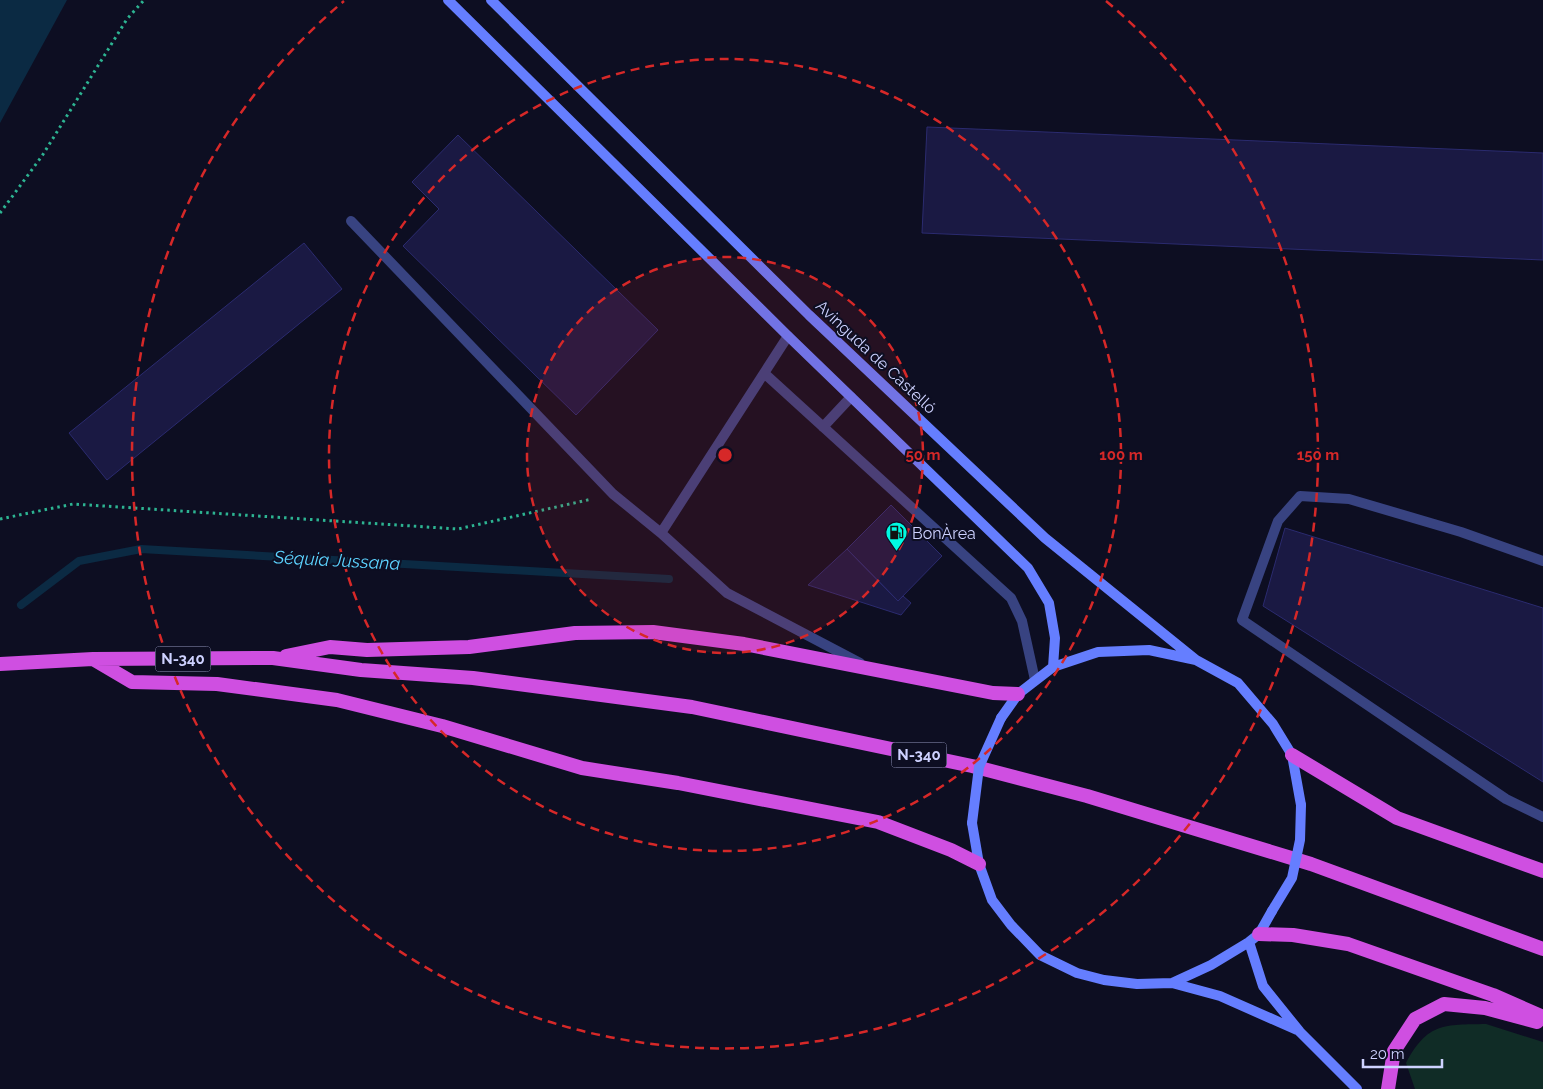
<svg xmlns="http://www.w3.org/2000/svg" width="1543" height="1089" font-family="Raleway,sans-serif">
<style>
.green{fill:#102c26}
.water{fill:#0b2a43}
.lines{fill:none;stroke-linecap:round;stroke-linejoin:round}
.stream{stroke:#0b2a43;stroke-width:8}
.building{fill:#1a1943;stroke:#2b2b6f}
.path{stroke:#2db492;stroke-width:3;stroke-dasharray:2.5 4;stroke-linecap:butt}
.service{stroke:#384381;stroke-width:10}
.secondary{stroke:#657eff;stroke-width:10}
.trunk{stroke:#cf4fe1;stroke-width:14}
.secondary-bridge{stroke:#657eff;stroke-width:10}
.ring{fill:none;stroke:#d62828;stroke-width:2.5;stroke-dasharray:9 6}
.labels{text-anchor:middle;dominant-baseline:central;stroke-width:4;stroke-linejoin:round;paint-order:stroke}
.shield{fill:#0d0e22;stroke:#9497bd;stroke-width:1}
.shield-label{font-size:15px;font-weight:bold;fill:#ced2ff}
.street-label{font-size:16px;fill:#ced2ff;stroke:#0d0e22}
.poi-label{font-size:16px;fill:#ced2ff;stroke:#0d0e22;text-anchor:start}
.water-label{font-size:18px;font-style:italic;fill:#5cd3ff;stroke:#0d0e22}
.centre{fill:#d62828;stroke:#0d0e22;stroke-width:2.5}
.ring-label{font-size:15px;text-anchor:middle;font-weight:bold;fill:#d62828;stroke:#0d0e22;stroke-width:4;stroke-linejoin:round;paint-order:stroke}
</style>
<rect width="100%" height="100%" fill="#0d0e22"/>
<path class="green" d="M1486 1024 1543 1042V1089H1415L1406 1063C1428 1022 1444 1025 1486 1024Z"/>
<path class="water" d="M0 0H67L0 123Z"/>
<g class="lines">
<path class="stream" d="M21 605 79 561 141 549 669 579"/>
</g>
<path class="building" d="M927 127 1543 153V260L922 233Z
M458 135 658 330 576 415 403 246 439 209 412 182Z
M304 243 342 289 107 480 69 433Z
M891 505 942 556 898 601 847 549Z
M1285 528 1543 608V782L1263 606Z
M847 549 898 601 903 596 911 603 901 615 808 585Z"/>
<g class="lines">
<path class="path" d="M0 213 42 156 127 19 144 0
M0 519 73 504 458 529 592 499"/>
<path class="service" d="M351 221 613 494 661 533
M788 336 661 533 727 593 860 663
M764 373 1011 598 1022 621 1035 680
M823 427 851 397
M1543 561 1461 532 1349 499 1300 496 1278 521 1242 620 1506 799 1543 817"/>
<path class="secondary" d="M448 0 788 336 1028 568 1049 603 1055 638 1053 667
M491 0 809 315 1045 538 1196 660
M1001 718 1018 694 1053 667 1098 652 1149 650 1196 660 1238 683 1273 724 1292 755 1301 805
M972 823 979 864 992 900 1011 925 1040 955 1077 973 1104 980 1137 984 1172 983 1211 965 1249 942 1259 934 1272 911
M1249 942 1263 986 1300 1032 1357 1089
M1172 983 1220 996 1297 1030"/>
<path class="trunk" d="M286 656 330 647 367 650 469 647 575 633 653 632 744 644 993 693 1018 694
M93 659 132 682 217 684 337 700 442 726 582 768 678 783 878 822 951 850 979 864
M0 664 93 659 273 658 361 670 473 678 692 707 972 766 1087 796 1311 864 1543 949
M1292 755 1397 818 1543 871
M1259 934 1293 935 1348 944 1493 995 1543 1017
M1388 1089 1394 1051 1415 1019 1444 1004 1485 1008 1537 1022"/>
<path class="secondary-bridge" d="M972 823 979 767 1001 718
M1272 911 1292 878 1300 840 1301 805"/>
</g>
<circle cx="725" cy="455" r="198" fill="#d62828" fill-opacity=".12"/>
<g class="ring">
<circle cx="725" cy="455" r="198"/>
<circle cx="725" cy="455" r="396"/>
<path d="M1106 1A593 593 0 1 1 344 1"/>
</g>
<defs>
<symbol id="fuel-pin" viewBox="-11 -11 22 30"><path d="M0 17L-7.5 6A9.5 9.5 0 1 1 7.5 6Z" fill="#00f9e2" stroke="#0d0e22"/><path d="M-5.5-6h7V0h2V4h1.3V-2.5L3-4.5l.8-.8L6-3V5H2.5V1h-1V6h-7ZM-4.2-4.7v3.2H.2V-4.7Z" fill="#111"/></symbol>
</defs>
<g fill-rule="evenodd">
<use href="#fuel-pin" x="884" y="520" width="25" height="34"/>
</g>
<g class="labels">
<g class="shield">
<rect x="155.5" y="646.5" width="55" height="25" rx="4"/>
<rect x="891.5" y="742.5" width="55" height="25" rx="4"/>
</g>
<g class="shield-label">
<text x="183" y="659">N-340</text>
<text x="919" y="755">N-340</text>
</g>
<g class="street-label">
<text transform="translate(876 357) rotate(43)">Avinguda de Castelló</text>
</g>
<g class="poi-label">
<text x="912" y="533">BonÀrea</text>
</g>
<g class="water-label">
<text transform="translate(337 560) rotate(3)">Séquia Jussana</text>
</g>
</g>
<circle cx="725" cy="455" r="8" class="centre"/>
<g class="ring-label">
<text x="923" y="460">50 m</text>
<text x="1121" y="460">100 m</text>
<text x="1318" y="460">150 m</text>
</g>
<path d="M1363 1059v8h79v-8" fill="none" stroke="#ced2ff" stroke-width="2.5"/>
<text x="1370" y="1059" font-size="15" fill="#ced2ff" stroke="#0d0e22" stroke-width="4" paint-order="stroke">20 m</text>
</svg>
